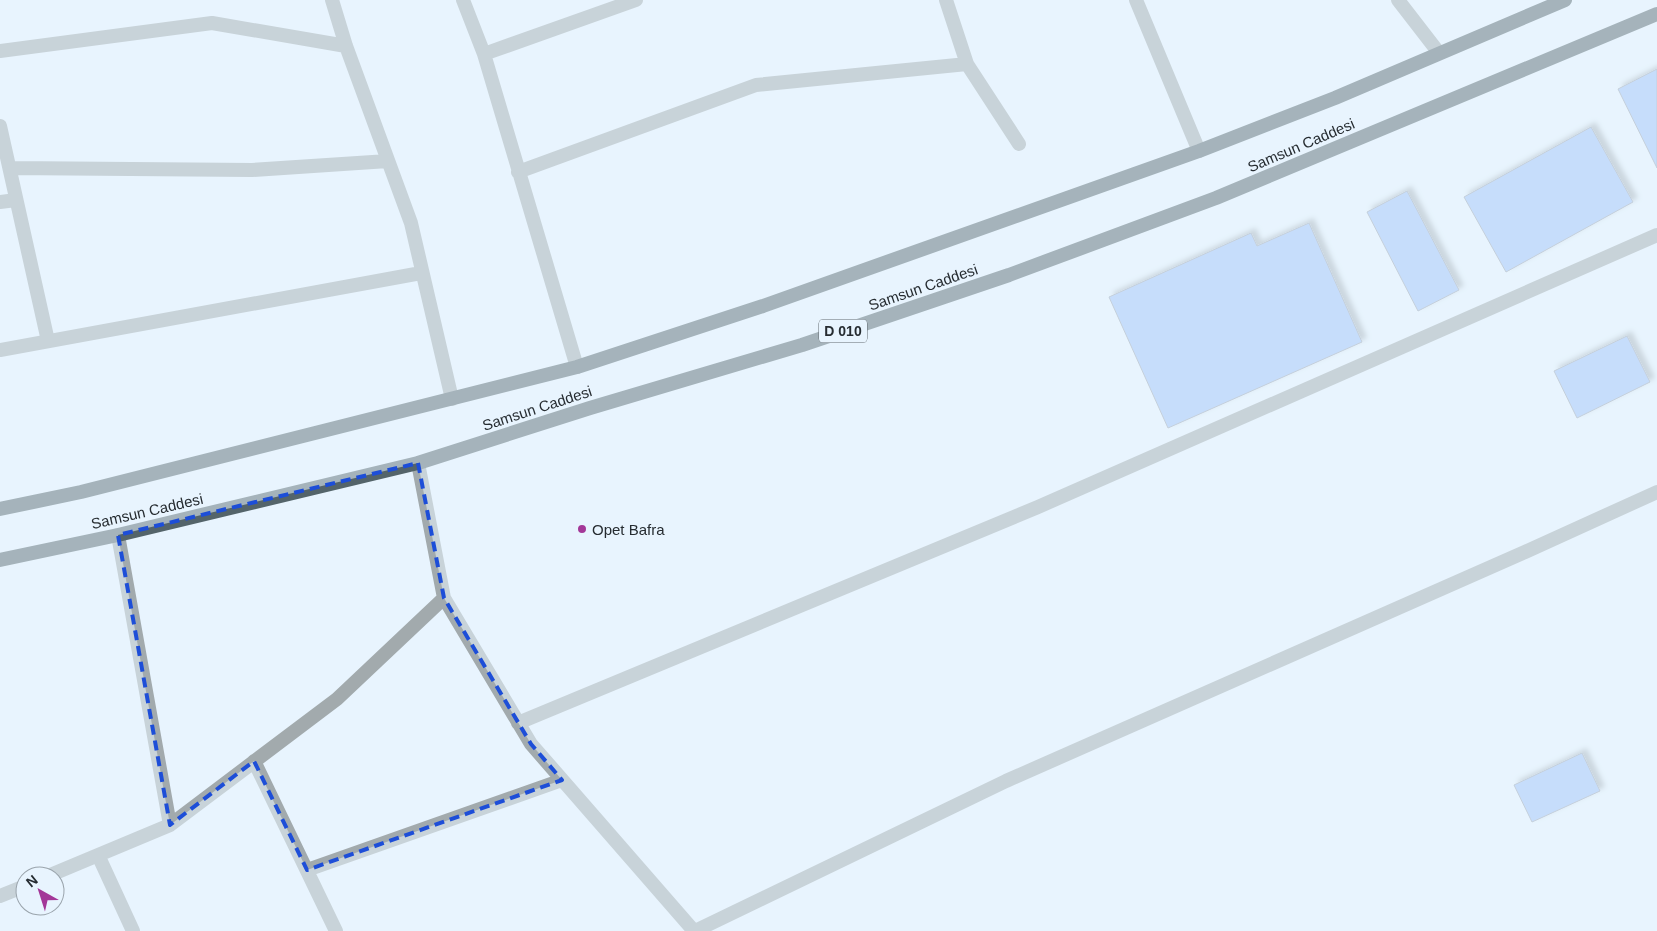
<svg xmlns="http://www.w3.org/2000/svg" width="1657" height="931" font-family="Arial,sans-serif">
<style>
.building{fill:#9ec1f9;stroke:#9aa3b1;filter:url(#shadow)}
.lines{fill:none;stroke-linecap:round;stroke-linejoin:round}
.minor{stroke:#a2aaad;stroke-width:14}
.trunk{stroke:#54646a;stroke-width:14}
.marked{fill:none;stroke:#1d4ed8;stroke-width:4;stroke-dasharray:10 6;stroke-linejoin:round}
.poi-dot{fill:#a33798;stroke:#e8f4fe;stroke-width:2}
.labels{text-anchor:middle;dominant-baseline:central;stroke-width:4;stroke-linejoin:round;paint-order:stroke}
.shield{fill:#e8f4fe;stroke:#60686e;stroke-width:1}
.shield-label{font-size:14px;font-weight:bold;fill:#262c31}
.street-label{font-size:15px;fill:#262c31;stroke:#e8f4fe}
.poi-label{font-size:15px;fill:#262c31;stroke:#e8f4fe;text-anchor:start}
</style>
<defs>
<filter id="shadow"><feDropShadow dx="4.5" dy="-4.5" stdDeviation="2.5" flood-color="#0004"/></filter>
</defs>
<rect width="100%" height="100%" fill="#e8f4fe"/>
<path class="building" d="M1657 69V168L1618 89Z
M1591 127 1633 202 1506 272 1464 197Z
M1407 191 1459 290 1418 311 1367 212Z
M1309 223 1362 342 1168 428 1109 297 1251 233 1257 246Z
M1627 336 1650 382 1577 418 1554 371Z
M1582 753 1600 791 1532 822 1514 785Z"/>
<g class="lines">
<path class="minor" d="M332 0 346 46 411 223 452 399
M463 0 484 54 577 367
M946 0 967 64 1019 144
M1136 0 1199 151
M1398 0 1439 53
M0 51 212 23 346 46
M484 54 636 0
M0 126 48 341
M10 168 252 170 388 161
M518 172 756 85 967 64
M0 202 16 200
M0 350 421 273
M418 463 444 598 531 744 694 931
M118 535 170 825
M518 723 1038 507 1657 235
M254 761 336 931
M98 855 133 931
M307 870 562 780
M48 876 170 825 337 699 444 598
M0 896 25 886
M695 931 1006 781 1525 552 1657 492"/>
<path class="trunk" d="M0 509 81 492 577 367 763 306 1199 151 1335 98 1565 0
M0 560 118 535 418 463 590 408 802 345 1009 275 1216 198 1657 14"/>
</g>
<path d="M0 0H1657V931H0ZM418 463 444 598 531 744 562 780 307 870 254 761 170 825 118 535Z" fill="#e8f4fe" fill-opacity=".55" fill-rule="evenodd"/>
<path class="marked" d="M418 463 444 598 531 744 562 780 307 870 254 761 170 825 118 535Z"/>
<circle class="poi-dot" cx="582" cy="529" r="5"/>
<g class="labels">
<rect class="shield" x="819" y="319.5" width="48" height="23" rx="4"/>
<g class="shield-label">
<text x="843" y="331">D 010</text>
</g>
<g class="street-label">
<text transform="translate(1301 145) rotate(-23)">Samsun Caddesi</text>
<text transform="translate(923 287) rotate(-19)">Samsun Caddesi</text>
<text transform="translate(537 408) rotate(-18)">Samsun Caddesi</text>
<text transform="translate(147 511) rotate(-13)">Samsun Caddesi</text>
</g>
<g class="poi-label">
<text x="592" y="529">Opet Bafra</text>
</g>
</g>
<g transform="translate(40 891) rotate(321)"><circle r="24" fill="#e8f4fe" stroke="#9aa4ac"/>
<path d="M0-4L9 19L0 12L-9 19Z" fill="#a33798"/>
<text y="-8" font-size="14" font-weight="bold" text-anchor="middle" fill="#262c31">N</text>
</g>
</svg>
